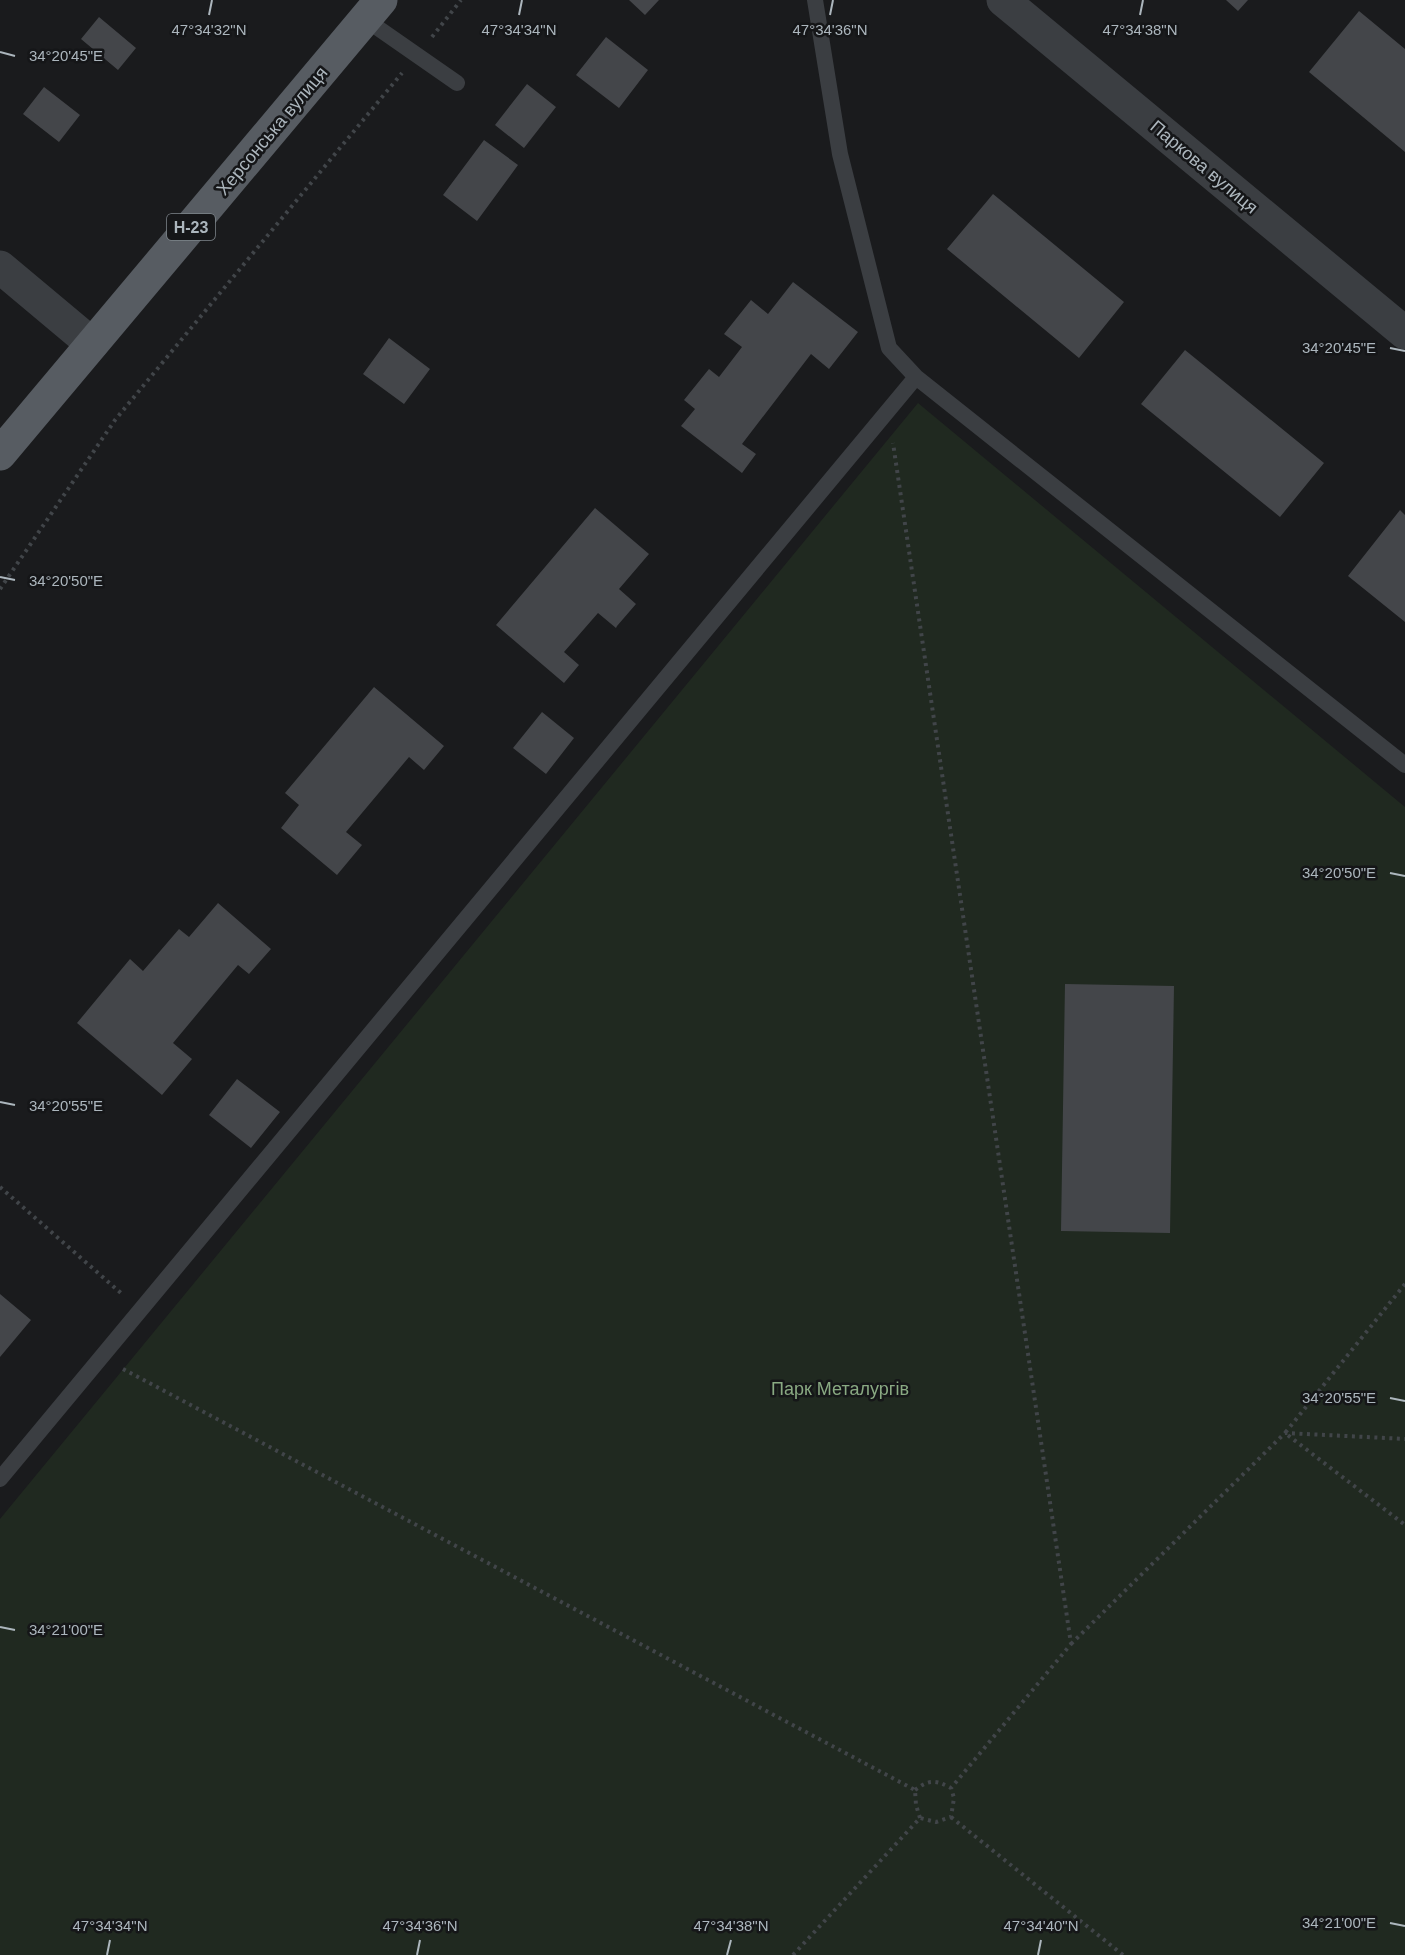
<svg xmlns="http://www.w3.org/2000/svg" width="1405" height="1955" font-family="Arial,sans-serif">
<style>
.green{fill:#202920}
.building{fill:#44464a}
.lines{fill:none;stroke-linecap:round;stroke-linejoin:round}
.path{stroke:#414549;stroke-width:4;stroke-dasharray:3 4.5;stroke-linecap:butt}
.lane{stroke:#3b3e42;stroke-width:16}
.street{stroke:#3b3e42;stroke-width:33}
.primary{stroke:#575c62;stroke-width:33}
.ticks{fill:none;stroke:#acb6bd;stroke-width:2}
.labels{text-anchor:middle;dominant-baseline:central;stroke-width:5;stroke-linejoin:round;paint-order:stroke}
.shield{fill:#151618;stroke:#7f868c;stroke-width:1.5}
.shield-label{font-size:16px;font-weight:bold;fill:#acb6bd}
.street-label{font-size:18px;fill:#acb6bd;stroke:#151618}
.park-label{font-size:18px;fill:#89a982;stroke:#151618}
.ticks-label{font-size:15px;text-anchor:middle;fill:#acb6bd;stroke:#151618;stroke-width:5;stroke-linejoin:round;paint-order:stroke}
</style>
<rect width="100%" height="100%" fill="#1a1b1d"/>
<path class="green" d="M918 403 1405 807V1955H0V1519Z"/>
<path class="building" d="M629 0H659L645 15Z
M1226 0H1248L1238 11Z
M1359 11 1405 49V152L1309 72Z
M99 17 136 48 118 70 81 39Z
M606 37 648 70 619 108 576 75Z
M527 84 556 107 524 148 495 125Z
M44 87 80 115 59 142 23 114Z
M484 140 518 165 477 221 443 195Z
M993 194 1124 302 1079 358 947 249Z
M793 282 858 332 829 369 811 354 742 444 756 454 742 473 681 426 695 409 684 400 709 369 719 377 742 347 724 334 751 300 768 314Z
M389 338 430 369 404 404 363 374Z
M1185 350 1324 463 1280 517 1141 404Z
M595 508 649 554 619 589 636 604 617 626 616 628 598 613 564 652 579 665 564 683 496 625Z
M1400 510 1405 515V622L1348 576Z
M374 687 444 746 424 770 409 757 346 832 362 845 337 875 281 828 299 805 285 793Z
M542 712 574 738 546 774 513 748Z
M218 903 271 949 249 974 238 965 173 1043 192 1059 162 1095 77 1023 130 959 143 971 179 929 189 937Z
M1065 984 1174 986 1170 1233 1061 1231Z
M237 1079 280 1112 251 1148 209 1115Z
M0 1294 31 1320 0 1357Z"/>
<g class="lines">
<path class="path" d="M432 37 461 0
M0 589 115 420 402 73
M0 1187 122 1294
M1405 1284 1285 1433 1405 1525
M123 1369 915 1790 916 1805 920 1818
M1071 1644 1285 1433 1405 1439
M915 1790C929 1779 936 1780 951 1788
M951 1817 1123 1955
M793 1955 920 1818 936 1822 951 1817 954 1798 951 1788 1071 1644 893 443"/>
<path class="lane" d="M815 0 840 154 889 348 916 377 1405 765
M365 19 457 83
M0 1479 916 377"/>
<path class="street" d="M1003 0 1405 333
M0 267 92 344"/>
<path class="primary" d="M0 454 381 0"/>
</g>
<path class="ticks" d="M209 15 212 0M519 15 522 0M830 15 833 0M1140 15 1143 0M0 52 15 56M1390 348 1405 351M0 577 15 580M1390 873 1405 876M0 1102 15 1105M1390 1398 1405 1401M0 1627 15 1630M1390 1923 1405 1926M107 1955 110 1940M417 1955 420 1940M727 1955 731 1940M1038 1955 1041 1940"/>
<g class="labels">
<rect class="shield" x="167" y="214" width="48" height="26" rx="4.5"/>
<g class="shield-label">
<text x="191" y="227">Н-23</text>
</g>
<g class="street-label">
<text transform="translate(272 131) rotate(-50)">Херсонська вулиця</text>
<text transform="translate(1204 167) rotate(40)">Паркова вулиця</text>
</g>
<g class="park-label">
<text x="840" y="1389">Парк Металургів</text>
</g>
</g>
<g class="ticks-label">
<text x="209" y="35">47°34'32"N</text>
<text x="519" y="35">47°34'34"N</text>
<text x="830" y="35">47°34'36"N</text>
<text x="1140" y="35">47°34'38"N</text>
<text x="66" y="61">34°20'45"E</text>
<text x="1339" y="353">34°20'45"E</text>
<text x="66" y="586">34°20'50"E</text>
<text x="1339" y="878">34°20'50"E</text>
<text x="66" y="1111">34°20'55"E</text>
<text x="1339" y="1403">34°20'55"E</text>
<text x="66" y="1635">34°21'00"E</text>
<text x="1339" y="1928">34°21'00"E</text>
<text x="110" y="1931">47°34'34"N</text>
<text x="420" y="1931">47°34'36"N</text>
<text x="731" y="1931">47°34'38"N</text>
<text x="1041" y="1931">47°34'40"N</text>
</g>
</svg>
